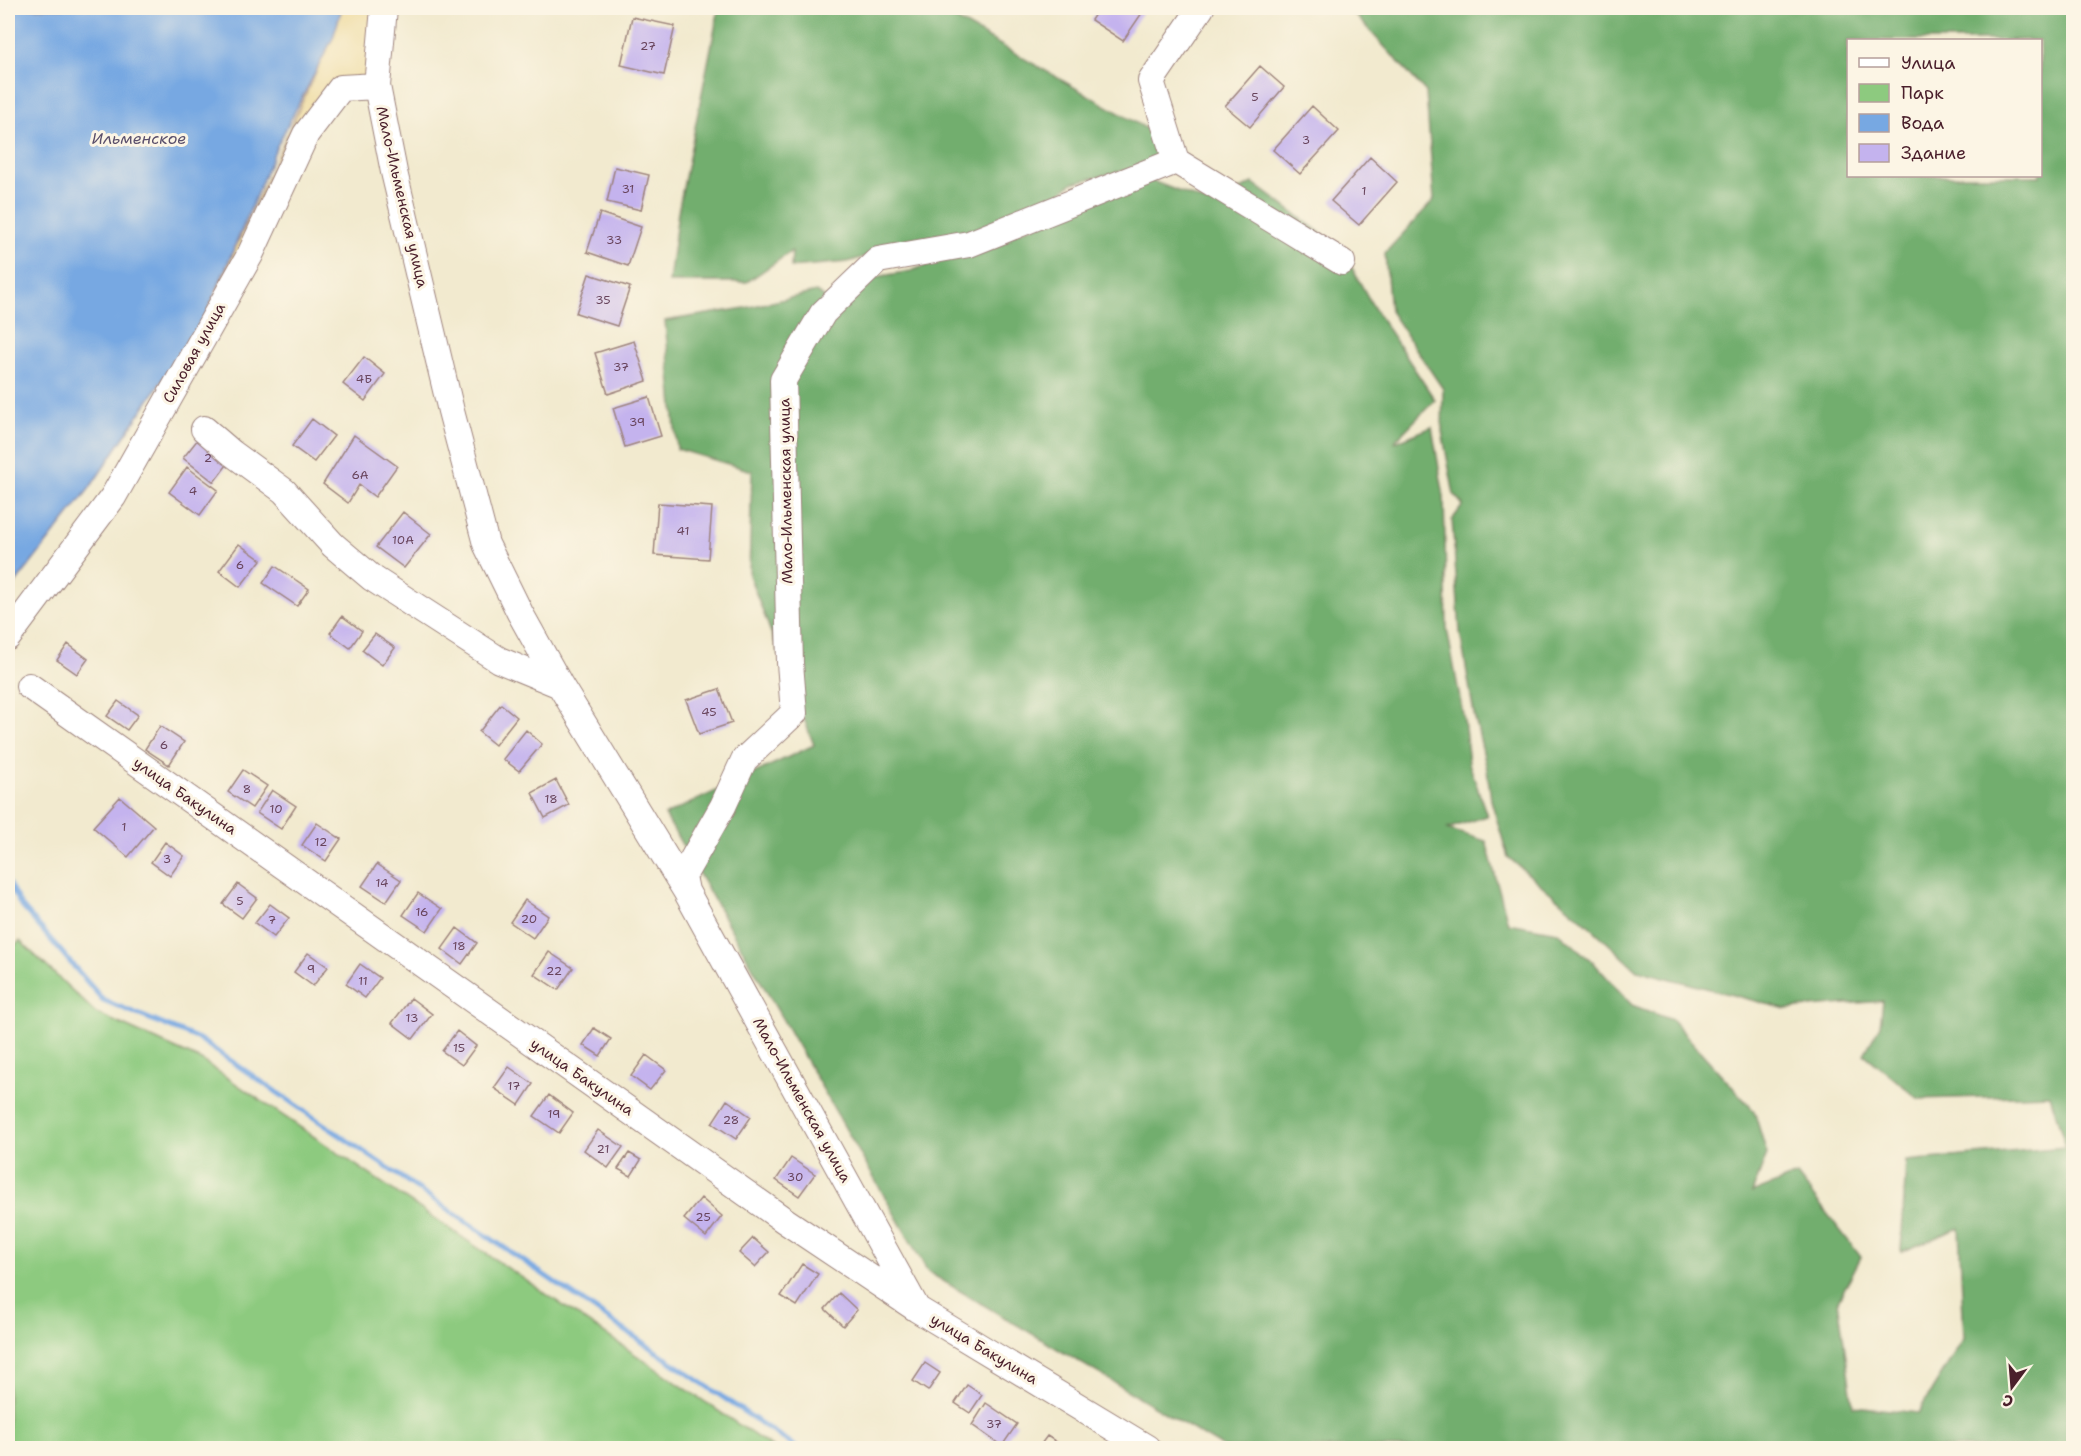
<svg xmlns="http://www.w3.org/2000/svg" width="2081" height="1456" font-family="'Shantell Sans',sans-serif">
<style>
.green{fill:#8dca7f;stroke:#6c7455;stroke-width:1.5}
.forest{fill:#72ae6e;stroke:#5e664c;stroke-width:1.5;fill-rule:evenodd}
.sand{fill:#eeda9e;stroke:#9c7c64;stroke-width:1.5}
.water{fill:#77a8e2;stroke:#606486;stroke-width:1.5}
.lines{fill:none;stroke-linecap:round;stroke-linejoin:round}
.stream{stroke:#77a8e2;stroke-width:5}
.building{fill:#c4b3ee}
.minor-casing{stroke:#9e847d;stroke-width:28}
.minor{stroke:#fff;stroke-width:26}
.labels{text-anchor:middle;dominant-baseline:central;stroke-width:6;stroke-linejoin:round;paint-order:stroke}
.number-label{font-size:12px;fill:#68445c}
.street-label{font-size:15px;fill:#4a1f2b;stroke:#fcf5e5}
.water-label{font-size:16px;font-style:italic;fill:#5a4f6b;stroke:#fcf5e5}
</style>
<rect width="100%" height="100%" fill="#fcf5e5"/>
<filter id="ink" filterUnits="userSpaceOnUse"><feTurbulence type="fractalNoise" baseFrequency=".0167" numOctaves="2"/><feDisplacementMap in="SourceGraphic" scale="12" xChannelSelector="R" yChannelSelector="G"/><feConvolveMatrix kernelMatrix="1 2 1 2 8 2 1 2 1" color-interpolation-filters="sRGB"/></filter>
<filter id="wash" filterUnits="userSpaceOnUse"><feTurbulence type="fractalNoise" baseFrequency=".008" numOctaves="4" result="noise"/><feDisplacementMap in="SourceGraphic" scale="24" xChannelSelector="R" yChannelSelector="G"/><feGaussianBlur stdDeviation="1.35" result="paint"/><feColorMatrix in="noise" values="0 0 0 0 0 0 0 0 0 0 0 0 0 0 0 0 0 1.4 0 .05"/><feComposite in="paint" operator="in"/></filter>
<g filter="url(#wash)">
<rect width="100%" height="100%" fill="#f2eacf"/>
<path class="green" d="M20 941 96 1013 201 1060 773 1448H8V950Z"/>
<path class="forest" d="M719 8H936L1163 138 1152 171H1123L1072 183 1011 235 1150 180 1211 204 1253 183 1341 248 1374 308 1435 400 1393 443 1432 427 1444 497 1447 629 1464 720 1469 763 1487 816 1447 829 1486 841 1508 923 1558 932 1594 963 1632 1005 1672 1020 1754 1111 1767 1154 1752 1193 1797 1175 1861 1257 1838 1301 1853 1406 1918 1413 1964 1338 1959 1228 1901 1252 1906 1161 2066 1147 2050 1095 1919 1099 1864 1054 1880 1026 1883 1001 1786 1009 1637 970 1584 921 1508 857 1491 800 1487 769 1474 714 1460 632 1452 520 1463 505 1454 495 1442 431 1443 389 1390 311 1385 253 1434 200 1426 92 1349 8H2073V1448H1224L928 1272 665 815 814 745 749 575 752 471 677 449 665 321 745 308 816 292 836 305 852 281 911 271 990 241 936 235 848 262 791 267 792 251 747 282H669L678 212ZM1848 40H2040V176H1848Z"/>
<path class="sand" d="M341 8H381L372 82 333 86 215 293 335 30Z"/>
<path class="water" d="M8 8H342L333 38 277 146 205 317 89 489 8 593Z"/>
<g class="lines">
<path class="stream" d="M8 882 20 904 103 1000 199 1039 797 1448"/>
</g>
<g id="blocks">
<path class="building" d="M1099 8H1134L1142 13 1123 41 1091 20Z
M632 17 675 26 664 75 621 65Z
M1260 66 1284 87 1250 127 1225 106Z
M1312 106 1339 131 1300 174 1273 150Z
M1370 157 1397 182 1359 225 1331 201Z
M615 167 649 175 641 210 607 202Z
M600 213 641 227 628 266 587 252Z
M589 274 630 287 617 326 576 313Z
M634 341 647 381 608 394 595 353Z
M364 357 385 374 365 401 343 384Z
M649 397 661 436 625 447 613 408Z
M312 419 334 436 314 462 292 446Z
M202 434 233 457 214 482 183 458Z
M354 435 397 466 375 497 359 485 348 503 323 484Z
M187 467 218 490 200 515 169 492Z
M658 503 712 507 708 559 654 555Z
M403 512 431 534 404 568 376 547Z
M239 544 261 560 240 587 219 571Z
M275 566 309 589 297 606 263 583Z
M342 616 362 631 350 648 330 633Z
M375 634 395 648 382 665 362 650Z
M68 644 88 659 77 674 57 660Z
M719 689 732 723 699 734 686 700Z
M118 701 138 715 127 730 107 716Z
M501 704 517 717 495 745 479 732Z
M160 726 184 742 169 765 145 749Z
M526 730 542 744 519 771 503 759Z
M243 770 267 786 252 808 228 792Z
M556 780 569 805 545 818 532 793Z
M272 790 296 806 281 829 257 813Z
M120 797 154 826 128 857 93 827Z
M317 823 341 839 326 861 302 845Z
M165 842 184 856 170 876 151 862Z
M377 864 401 880 386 902 362 886Z
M238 884 257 898 242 918 223 904Z
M418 893 442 909 427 931 403 915Z
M525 900 548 916 533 938 510 922Z
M270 904 289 918 274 937 255 923Z
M457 928 477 943 462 964 442 949Z
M549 952 573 968 558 990 534 974Z
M308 953 328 967 313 986 294 972Z
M360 964 380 978 365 998 346 984Z
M411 998 432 1014 413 1039 392 1023Z
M594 1028 611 1039 600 1056 583 1045Z
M457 1031 476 1046 462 1065 442 1051Z
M646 1055 666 1070 650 1090 631 1076Z
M509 1067 533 1084 519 1105 494 1088Z
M549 1095 573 1113 559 1133 534 1116Z
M727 1100 751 1117 736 1139 712 1123Z
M598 1130 623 1147 608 1168 584 1150Z
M629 1153 641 1160 631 1176 618 1169Z
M791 1158 815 1174 799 1196 776 1180Z
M701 1198 722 1216 706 1237 684 1219Z
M753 1238 769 1252 755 1267 739 1253Z
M802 1264 818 1274 797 1306 781 1296Z
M839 1293 857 1310 843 1326 825 1309Z
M925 1363 940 1373 928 1391 913 1381Z
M967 1385 982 1395 970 1413 955 1403Z
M986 1403 1017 1424 1002 1446 972 1425Z
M1047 1436 1066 1448H1038Z"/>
</g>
</g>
<g filter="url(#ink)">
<use href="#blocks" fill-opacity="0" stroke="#9e847d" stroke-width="1.5"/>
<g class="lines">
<defs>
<path id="minor" d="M384 8 377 86 394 172 451 411 486 544 520 613 560 685 686 891 917 1309
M1176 161 1342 262
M204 429 232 453 284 491 333 545 372 578 499 660 560 685
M8 637 113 497 250 255 306 134 341 88 377 86
M29 686 784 1220 917 1309 1147 1448
M686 891 683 876 723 806 744 760 794 713 790 663 783 380 823 313 878 260 969 244 1176 161 1151 81 1201 8"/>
</defs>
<use href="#minor" class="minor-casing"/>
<use href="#minor" class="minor"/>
</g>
</g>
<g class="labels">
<g class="number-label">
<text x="648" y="46">27</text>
<text x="1255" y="97">5</text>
<text x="1306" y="140">3</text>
<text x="628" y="189">31</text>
<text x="1364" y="191">1</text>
<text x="614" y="240">33</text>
<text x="603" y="300">35</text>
<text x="621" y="367">37</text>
<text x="364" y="379">4Б</text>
<text x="637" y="422">39</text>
<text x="208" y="458">2</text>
<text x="360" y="475">6А</text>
<text x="193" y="491">4</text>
<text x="683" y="531">41</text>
<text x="403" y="540">10А</text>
<text x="240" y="565">6</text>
<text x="709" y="712">45</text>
<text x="164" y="745">6</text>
<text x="247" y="789">8</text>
<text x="551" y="799">18</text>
<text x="276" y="809">10</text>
<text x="124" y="827">1</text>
<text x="321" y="842">12</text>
<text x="167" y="859">3</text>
<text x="382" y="883">14</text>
<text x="240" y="901">5</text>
<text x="422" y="912">16</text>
<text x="529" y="919">20</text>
<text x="272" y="920">7</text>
<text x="459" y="946">18</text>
<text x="311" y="969">9</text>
<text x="554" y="971">22</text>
<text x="363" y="981">11</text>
<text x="412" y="1018">13</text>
<text x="459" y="1048">15</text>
<text x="514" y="1086">17</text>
<text x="554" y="1114">19</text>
<text x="731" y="1120">28</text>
<text x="603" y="1149">21</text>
<text x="795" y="1177">30</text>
<text x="703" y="1217">25</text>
<text x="994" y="1424">37</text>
</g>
<g class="street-label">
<text transform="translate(402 197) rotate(77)">Мало-Ильменская улица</text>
<text transform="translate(194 353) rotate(-61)">Силовая улица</text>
<text transform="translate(786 491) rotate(-91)">Мало-Ильменская улица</text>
<text transform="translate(185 796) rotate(35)">улица Бакулина</text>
<text transform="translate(582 1077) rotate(35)">улица Бакулина</text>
<text transform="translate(802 1100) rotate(61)">Мало-Ильменская улица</text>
<text transform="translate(984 1349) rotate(31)">улица Бакулина</text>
</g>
<g class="water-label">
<text x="139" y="138">Ильменское</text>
</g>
</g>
<rect width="2081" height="1456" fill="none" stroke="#fcf5e5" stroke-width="30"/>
<rect x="1847" y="39" width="195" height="138" fill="#fcf5e5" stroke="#b59f9b" stroke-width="1.5"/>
<rect x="1859" y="58" width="30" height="9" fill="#ffffff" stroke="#b59f9b" stroke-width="1.5"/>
<text x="1901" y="69" font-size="18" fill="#4a1f2b">Улица</text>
<rect x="1859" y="84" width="30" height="18" fill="#8dca7f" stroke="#b59f9b" stroke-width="1.5"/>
<text x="1901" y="99" font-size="18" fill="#4a1f2b">Парк</text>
<rect x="1859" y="114" width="30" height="18" fill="#77a8e2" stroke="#b59f9b" stroke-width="1.5"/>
<text x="1901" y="129" font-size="18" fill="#4a1f2b">Вода</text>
<rect x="1859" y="144" width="30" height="18" fill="#c4b3ee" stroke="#b59f9b" stroke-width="1.5"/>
<text x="1901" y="159" font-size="18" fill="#4a1f2b">Здание</text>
<g transform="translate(2012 1387) rotate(196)" stroke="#fcf5e5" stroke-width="4.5" paint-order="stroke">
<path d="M0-4.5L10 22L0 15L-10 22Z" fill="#4a1f2b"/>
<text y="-9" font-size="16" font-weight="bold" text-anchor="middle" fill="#4a1f2b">С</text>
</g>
</svg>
